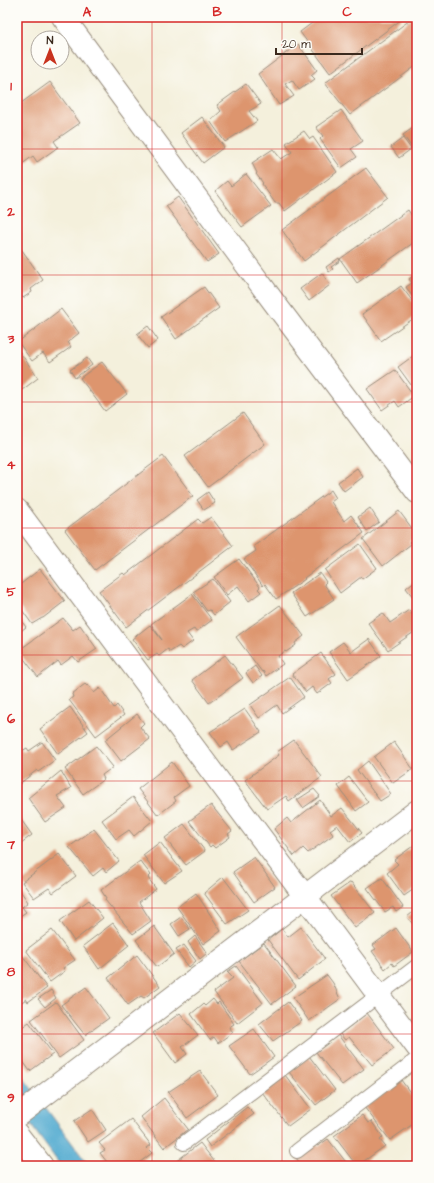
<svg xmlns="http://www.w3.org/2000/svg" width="434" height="1183" font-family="'Architects Daughter',sans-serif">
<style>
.water{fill:#53abd0;stroke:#476a77}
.building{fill:#dd956e}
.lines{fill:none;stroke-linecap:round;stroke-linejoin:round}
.service-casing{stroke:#988d7d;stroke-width:16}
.minor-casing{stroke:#988d7d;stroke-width:24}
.service{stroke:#fff;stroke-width:14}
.minor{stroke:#fff;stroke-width:22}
.grid{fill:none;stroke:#d62828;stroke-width:1;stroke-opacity:0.55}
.neatline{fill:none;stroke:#d62828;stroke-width:1.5}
.grid-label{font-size:13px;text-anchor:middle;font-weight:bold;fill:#d62828}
</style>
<rect width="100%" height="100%" fill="#fdfcf7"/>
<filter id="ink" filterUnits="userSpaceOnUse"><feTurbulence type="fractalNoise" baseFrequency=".025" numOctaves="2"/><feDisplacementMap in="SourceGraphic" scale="8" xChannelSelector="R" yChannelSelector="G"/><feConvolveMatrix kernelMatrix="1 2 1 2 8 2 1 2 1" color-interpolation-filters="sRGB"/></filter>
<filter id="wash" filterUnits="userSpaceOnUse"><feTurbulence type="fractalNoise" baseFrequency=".012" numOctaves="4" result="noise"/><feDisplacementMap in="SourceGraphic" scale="16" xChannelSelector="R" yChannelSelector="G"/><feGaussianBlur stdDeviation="0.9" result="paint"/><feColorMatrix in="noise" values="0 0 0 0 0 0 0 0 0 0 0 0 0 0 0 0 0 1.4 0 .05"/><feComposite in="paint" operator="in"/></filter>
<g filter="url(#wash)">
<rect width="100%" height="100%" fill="#f4f0dc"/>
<path class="water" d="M17 1069 89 1166H61L17 1106Z"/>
<g id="blocks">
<path class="building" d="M320 17H400L402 19 330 73 300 32Z
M414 17H417V65L350 115 325 83Z
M298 44 317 70 311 75 315 79 299 90 292 80 285 84 294 96 279 105 258 74Z
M50 82 80 123 54 141 58 147 37 162 33 156 17 168V106Z
M246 84 261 104 249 111 257 121 225 142 210 121 221 111 217 105Z
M341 110 363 141 351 149 357 157 341 168 320 139 323 136 316 127Z
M202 117 224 147 203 163 181 133Z
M417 125V155L403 135Z
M304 131 310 139 313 137 337 172 285 211 279 203H275L262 184 263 183 256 174 257 173 252 163 273 149 281 159 292 152 286 143Z
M403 138 411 149 399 158 391 147Z
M366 168 388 197 304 261 282 230Z
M246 174 271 206 242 227 215 191 227 181 231 186Z
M178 197 219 254 207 262 166 206Z
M408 210 412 216 413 215 417 220V247L413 243 357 283 340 259Z
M22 250 43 280 31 289 32 292 23 298 17 290V253Z
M339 258 340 261 331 267 333 269 329 272 326 267Z
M322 273 330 285 309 301 300 289Z
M417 273V303L406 287 412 283 409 279Z
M401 286 417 307V316L381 341 362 314Z
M204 287 219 308 176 339 161 317Z
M17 293 21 298 17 301Z
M61 309 79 333 68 342 71 347 50 362 43 353 32 361 18 342Z
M148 326 158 340 148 348 137 334Z
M17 348 38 378 22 390 17 382Z
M417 353V387L414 389 398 367Z
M87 358 92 365 75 378 70 370Z
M102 362 127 394 105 411 80 378Z
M395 370 414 396 399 407 395 401 382 410 367 389Z
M243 413 265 444 208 487 185 456Z
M163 456 193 496 95 570 65 530Z
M357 468 363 477 344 491 338 482Z
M331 490 336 498 331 502 344 521 351 515 364 533 304 578 305 579 276 599 265 584 263 586 244 559 256 551 254 546Z
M208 492 215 503 204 510 197 500Z
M370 508 379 522 367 531 358 517Z
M399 511 417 535 409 542 411 544 383 566 363 539Z
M211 517 233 546 126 627 99 591 123 573 125 575 198 519 202 523Z
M360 544 377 568 362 579 361 577 340 593 325 570Z
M239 559 260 587 258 589 261 592 249 601 238 586 227 595 214 577Z
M40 569 65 601 43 618H42L32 624 17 603V587Z
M320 573 326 582 324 584 334 599 307 617 291 593Z
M213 579 230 602 214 615 210 610 207 611 193 592Z
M417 579V602L406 588Z
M192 594 212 620 196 632 194 629 187 633 193 641 182 649 179 646 170 652 168 649 159 656 157 654 148 660 132 639 150 625 162 640 151 624Z
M280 605 304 636 295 643 296 645 286 652 285 651 278 656 283 664 266 676 263 671 262 672 236 637Z
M409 610 417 622V630L388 650 368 623 383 613 390 623Z
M17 615 26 627 17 634Z
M63 618 73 630 80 625 97 649 78 662 73 656 61 665 58 661 38 677 18 651Z
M369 639 381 656 348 679 329 652 343 642 351 652Z
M321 653 336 674 329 679 332 683 317 694 312 687 306 692 292 674Z
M225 655 243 678 209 703 192 680Z
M255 666 262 676 253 683 246 673Z
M290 677 304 697 282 713 277 705 259 718 250 705Z
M85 684 87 686 88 685 94 693 100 688 114 708 117 705 124 715 96 736 69 700 73 697 72 694Z
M70 707 88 732 58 754 40 729Z
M245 709 261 732 233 750 228 742 221 747 210 732Z
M137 714 144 723 140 727 150 739 121 761 105 740Z
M294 740 322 777 289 801 286 796 267 809 245 780 279 755 277 752Z
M42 742 55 760 38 772 37 770 18 785 17 783V745L22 751 27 748 29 751Z
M394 742 413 769 393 783 374 757Z
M96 746 113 767 102 775 104 779 83 794 65 769Z
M368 761 391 794 380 801 357 770Z
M172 762 189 786 174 797 176 801 158 815 138 789Z
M61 771 71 788 57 796 66 808 45 822 28 798Z
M349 777 368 802 356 811 338 786Z
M314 789 320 796 303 808 297 800Z
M133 797 152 821 134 836 129 830 116 839 102 820Z
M320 800 331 816 342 808 362 833 350 842 337 825 330 830 333 835 308 853 303 848 294 856 274 829 287 818 291 823Z
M211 805 232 831 228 834 230 837 215 848 212 845 210 847 189 821Z
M17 814 32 835 17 846Z
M184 824 205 851 186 865 165 838Z
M94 829 119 861 106 872 103 868 93 876 69 847Z
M160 842 182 871 164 883 143 855Z
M417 843V887L404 896 387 873 398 864 394 860Z
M59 854 76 876 53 893 49 888 34 898 22 882Z
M254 857 275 887 254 902 233 872Z
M140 861 151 875 148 878 156 889 139 902 151 921 133 934 105 900 106 898 101 890Z
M223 877 248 910 227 924 204 893Z
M382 878 403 907 396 912 393 907 385 912 367 888Z
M351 882 375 913 355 928 331 896Z
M17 886 28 902 22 907 26 912 17 918Z
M196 893 221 931 203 944 177 907Z
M89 900 103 918 74 941 60 921Z
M417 909V929L407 917Z
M181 917 190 929 179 936 171 924Z
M113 923 129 945 99 969 83 946Z
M154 926 174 954 157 967 136 940Z
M301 927 325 959 298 980 268 940 282 929 288 937Z
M396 928 413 952 394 966 392 963 385 969 372 951 376 949 373 945Z
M52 930 75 960 63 968 65 971 50 982 26 950Z
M195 936 207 953 200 959 188 942Z
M264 943 296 986 272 1004 239 961Z
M184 945 196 961 189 967 176 950Z
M22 955 47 988 28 1002 26 999 19 1004 17 1001V959Z
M137 955 160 986 144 998 141 996 128 1005 108 978Z
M236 966 263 1003 237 1023 214 992 233 978 227 972Z
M327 975 333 983 340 999 309 1021 293 998Z
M86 987 109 1018 85 1035 61 1005Z
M51 990 56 998 45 1007 38 999Z
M213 999 217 1004 219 1002 234 1024 229 1027 233 1032 218 1043 214 1037 210 1040 191 1014 203 1004 205 1006Z
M56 1002 84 1040 59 1058 31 1020Z
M288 1002 302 1021 273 1041 259 1024Z
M180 1013 198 1035 182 1047 187 1054 175 1063 153 1033Z
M367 1013 394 1049 372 1065 349 1037 345 1040 340 1034Z
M29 1022 53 1054 30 1071 17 1053V1031Z
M254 1029 274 1057 250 1074 229 1046Z
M338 1035 364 1069 342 1085 316 1052Z
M309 1056 335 1090 316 1105 289 1072Z
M200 1071 218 1095 187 1118 168 1092Z
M285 1075 311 1109 288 1126 262 1092Z
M401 1080 417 1102V1117L414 1119 416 1122 390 1140 364 1107Z
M164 1098 188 1129 164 1148 141 1117Z
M247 1107 254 1114 210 1147 205 1140Z
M92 1109 106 1130 88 1142 74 1121Z
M362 1115 368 1123 371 1121 383 1137 380 1140 385 1146 357 1166 334 1136Z
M131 1119 151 1145 147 1148 152 1153 135 1166H120L117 1162 110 1166 100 1153 105 1150 99 1143Z
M328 1139 349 1166H302L296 1158 315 1144 318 1146Z
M200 1143 218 1166H170Z"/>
</g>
</g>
<g filter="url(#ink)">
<use href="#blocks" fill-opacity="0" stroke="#988d7d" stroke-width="1"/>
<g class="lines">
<defs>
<path id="service" d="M184 1143 417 966
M297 1151 417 1059"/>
<path id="minor" d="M63 17 273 301 417 492
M17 510 417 1047
M17 1116 417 811
M17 1134 42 1166"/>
</defs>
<use href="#service" class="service-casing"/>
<use href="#minor" class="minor-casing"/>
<use href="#service" class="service"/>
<use href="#minor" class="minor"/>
</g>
</g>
<path class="grid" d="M152 17V1166M282 17V1166M17 149H417M17 275H417M17 402H417M17 528H417M17 655H417M17 781H417M17 908H417M17 1034H417"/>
<rect width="434" height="1183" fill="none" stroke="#fdfcf7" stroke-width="44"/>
<g transform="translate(50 50)"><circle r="19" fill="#fdfcf7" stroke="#afa8a0"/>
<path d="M0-3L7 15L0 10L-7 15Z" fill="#c8321e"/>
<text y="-6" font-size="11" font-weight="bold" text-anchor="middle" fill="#3b2a1e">N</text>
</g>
<path d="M276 48v6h86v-6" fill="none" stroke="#3b2a1e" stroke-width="2"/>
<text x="282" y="48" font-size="12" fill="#3b2a1e" stroke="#fdfcf7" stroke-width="3" paint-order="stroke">20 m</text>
<rect x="22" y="22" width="390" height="1139" class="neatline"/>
<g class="grid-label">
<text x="87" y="16">A</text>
<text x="217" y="16">B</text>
<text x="347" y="16">C</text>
<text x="11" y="90">1</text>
<text x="11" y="216">2</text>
<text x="11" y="343">3</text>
<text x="11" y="469">4</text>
<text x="11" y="596">5</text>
<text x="11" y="723">6</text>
<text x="11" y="849">7</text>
<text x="11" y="976">8</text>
<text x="11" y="1102">9</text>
</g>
</svg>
